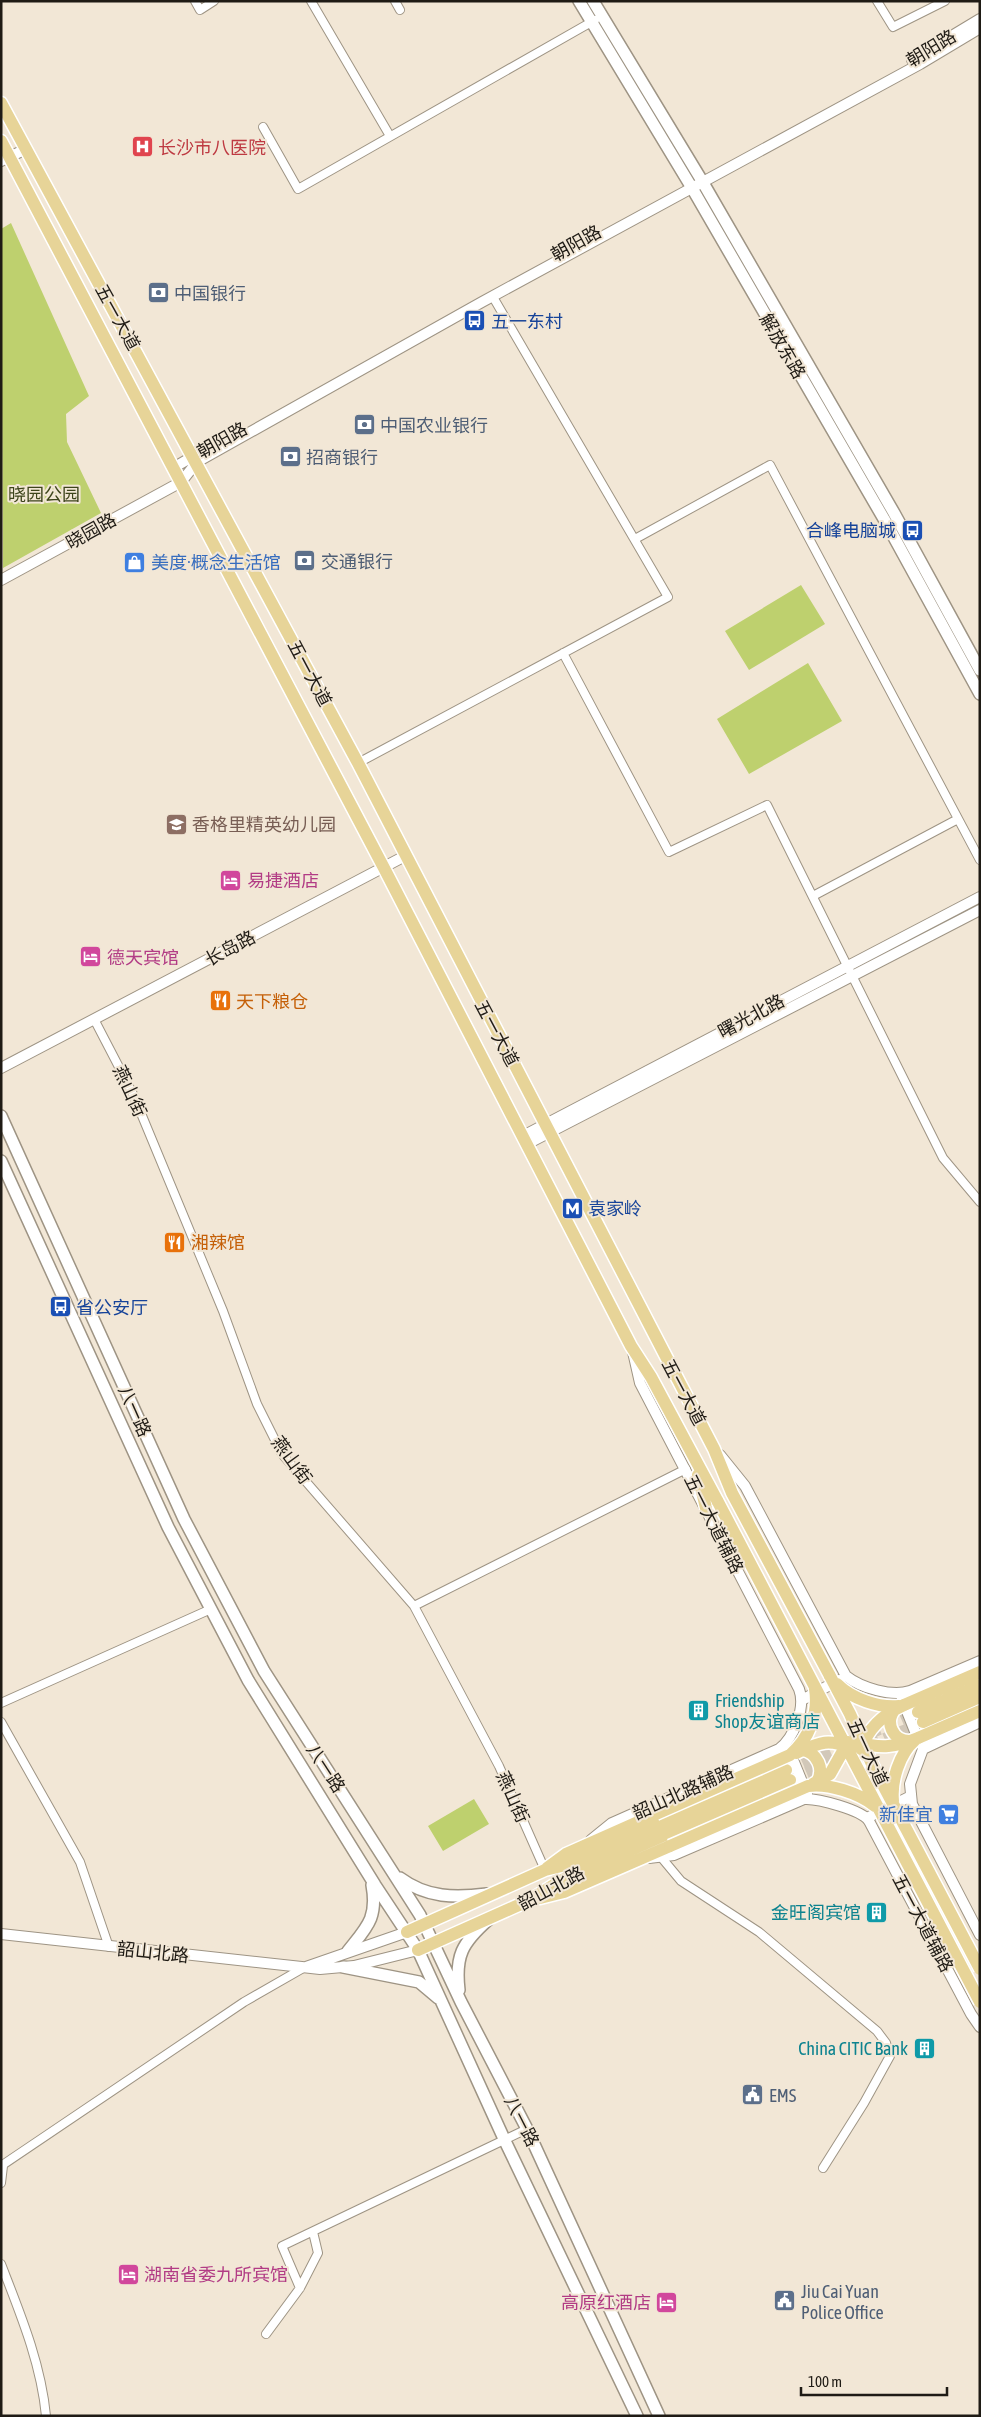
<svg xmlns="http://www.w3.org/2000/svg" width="981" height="2417" font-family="'Asap Condensed','Noto Sans SC',sans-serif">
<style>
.green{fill:#bed06e}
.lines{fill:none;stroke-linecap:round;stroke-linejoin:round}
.primary-tunnel{stroke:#d2c8b9;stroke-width:12;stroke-dasharray:12 6;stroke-linecap:butt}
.minor-casing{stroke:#9e9484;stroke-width:10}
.tertiary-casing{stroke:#9e9484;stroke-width:12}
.secondary-casing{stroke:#9e9484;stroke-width:14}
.primary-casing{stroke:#fff;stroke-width:15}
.minor{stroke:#fff;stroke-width:8}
.tertiary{stroke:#fff;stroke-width:10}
.secondary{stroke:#fff;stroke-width:11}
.primary{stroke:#e7d498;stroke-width:12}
.primary-bridge-casing{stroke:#fff;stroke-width:15;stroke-linecap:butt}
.primary-bridge{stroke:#e7d498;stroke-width:12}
.labels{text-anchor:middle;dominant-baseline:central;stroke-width:4;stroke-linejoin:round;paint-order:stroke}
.street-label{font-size:18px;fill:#1f1b15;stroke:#f2e7d6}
.health-label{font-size:18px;fill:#be3a42;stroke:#f2e7d6;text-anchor:start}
.service-label{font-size:18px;fill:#4e5e75;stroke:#f2e7d6;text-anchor:start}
.transit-label{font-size:18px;fill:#164399;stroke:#f2e7d6;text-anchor:start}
.park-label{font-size:18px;fill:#3d441b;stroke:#f2e7d6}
.shop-label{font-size:18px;fill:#366cbe;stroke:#f2e7d6;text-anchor:start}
.education-label{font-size:18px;fill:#785e54;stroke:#f2e7d6;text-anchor:start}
.hotel-label{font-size:18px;fill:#b23c85;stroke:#f2e7d6;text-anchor:start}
.food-label{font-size:18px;fill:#c56008;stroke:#f2e7d6;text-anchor:start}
.culture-label{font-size:18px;fill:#0d838f;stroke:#f2e7d6;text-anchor:end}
</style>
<rect width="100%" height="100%" fill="#f2e7d6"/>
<path class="green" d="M11 223 89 396 66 414 67 442 101 513 3 568 1 229Z
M801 585 825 624 749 670 725 631Z
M808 663 842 721 749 774 717 719Z
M474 1799 489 1824 443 1851 428 1826Z"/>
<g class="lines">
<path class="primary-tunnel" d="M868 1746 923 1723
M786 1770 918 1712
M790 1780 843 1757"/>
<defs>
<path id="minor" d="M195 1 200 10 214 1
M311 1 390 136
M395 1 400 10
M877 1 893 27 945 1
M263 127 298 189 595 20
M635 539 770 465 980 860
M563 653 669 852 767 805 943 1158 980 1202
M358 763 668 597 493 297
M813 896 958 819
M94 1019 133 1094 223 1311 257 1404 282 1454 414 1606 499 1766 545 1870
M414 1606 686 1469
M1 1703 211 1609
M1 1722 80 1862 109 1947
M661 1857 681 1881 759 1932 877 2031 886 2043 890 2056 864 2103 823 2168
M1 2166 244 2002 305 1967
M1 2183 3 2166
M1 2264C20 2313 41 2363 46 2416
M300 2288 282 2246 527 2129
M266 2334 300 2288 318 2253 313 2232"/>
<path id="tertiary" d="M912 60 980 19
M1 161 26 149
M173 468 199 453
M1 580 181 482 197 462 482 302 920 64 980 28
M1 1068 405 856
M523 1136 980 897
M527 1144 980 910
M720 1455 745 1486 846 1676C861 1688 892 1697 910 1691L980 1661
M902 1699 920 1744
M802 1700 839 1680
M980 1722 923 1749 910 1784 912 1804 980 1935
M789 1750 807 1794
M867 1818 909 1797
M591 1840 612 1823 779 1749C794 1738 806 1707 799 1689L640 1383 633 1352
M649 1858 674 1855 804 1799C817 1798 862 1810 869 1821L971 2014 980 2027
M1 1934 320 1969 354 1966 418 1950
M306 1967 407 1932"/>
<path id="secondary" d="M579 1 692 188 884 519 980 694
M593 1 702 181 894 513 980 670
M1 1116 184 1519 264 1671 420 1915 461 2002 527 2129 659 2416
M1 1161 168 1527 248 1680 375 1885 418 1950 505 2141 637 2416
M400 1878C427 1898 455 1898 487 1894
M348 1951C367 1927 378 1918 372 1885
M343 1967 419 1982 438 1998
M459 1990C455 1956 462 1943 488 1920"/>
<path id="primary" d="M1 103 358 763 714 1449 732 1493 830 1676
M1 141 384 868 631 1346 651 1377 718 1502
M698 1475 706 1508
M904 1705 980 1672
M918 1712 980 1685
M923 1722 980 1697
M918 1738 980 1711
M547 1868 566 1854 656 1814
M540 1898 564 1892 670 1846
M407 1932 545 1870 570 1864 786 1770
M418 1950 530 1900 560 1881 790 1780"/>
</defs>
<use href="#minor" class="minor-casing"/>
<use href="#tertiary" class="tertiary-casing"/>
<use href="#secondary" class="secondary-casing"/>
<use href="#primary" class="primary-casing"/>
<use href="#minor" class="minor"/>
<use href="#tertiary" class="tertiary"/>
<use href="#secondary" class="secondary"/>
<use href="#primary" class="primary"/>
<defs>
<path id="primary-bridge" d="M718 1502 980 2002
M830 1676 850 1714 872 1764 980 1969
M837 1684C852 1699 879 1708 899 1706
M895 1709C884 1722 893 1741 909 1741
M858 1742C881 1749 896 1747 918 1738
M861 1749C868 1728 884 1714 904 1705
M803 1750C817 1753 825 1769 817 1782
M796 1753C819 1743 827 1738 851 1748
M813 1784 830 1774 848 1742
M893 1801C891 1781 899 1754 915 1740
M656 1814 790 1755C809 1739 819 1713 815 1689
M670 1846 808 1786C828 1783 859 1793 875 1806"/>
</defs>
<use href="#primary-bridge" class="primary-bridge-casing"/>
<use href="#primary-bridge" class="primary-bridge"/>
</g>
<defs>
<symbol id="hospital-square" viewBox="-11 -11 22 22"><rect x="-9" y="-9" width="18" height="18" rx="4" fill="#e0444e" stroke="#f2e7d6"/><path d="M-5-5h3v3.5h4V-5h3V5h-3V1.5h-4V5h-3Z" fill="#fff"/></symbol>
<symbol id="bank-square" viewBox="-11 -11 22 22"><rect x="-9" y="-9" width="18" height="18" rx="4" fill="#5c6f8a" stroke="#f2e7d6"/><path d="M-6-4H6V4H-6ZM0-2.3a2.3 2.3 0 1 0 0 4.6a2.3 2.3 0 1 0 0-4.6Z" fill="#fff"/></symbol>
<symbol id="bus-square" viewBox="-11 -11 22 22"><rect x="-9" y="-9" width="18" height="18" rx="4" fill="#1a4fb4" stroke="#f2e7d6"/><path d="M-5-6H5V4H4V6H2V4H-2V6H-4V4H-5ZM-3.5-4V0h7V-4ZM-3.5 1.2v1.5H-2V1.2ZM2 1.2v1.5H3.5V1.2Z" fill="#fff"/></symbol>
<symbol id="shop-square" viewBox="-11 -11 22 22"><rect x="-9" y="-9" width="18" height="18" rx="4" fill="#3f7fe0" stroke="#f2e7d6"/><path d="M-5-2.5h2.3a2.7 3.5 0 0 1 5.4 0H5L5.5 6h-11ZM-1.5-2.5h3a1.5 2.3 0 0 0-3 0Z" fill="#fff"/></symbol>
<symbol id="school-square" viewBox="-11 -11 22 22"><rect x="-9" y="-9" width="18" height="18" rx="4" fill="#8d6e63" stroke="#f2e7d6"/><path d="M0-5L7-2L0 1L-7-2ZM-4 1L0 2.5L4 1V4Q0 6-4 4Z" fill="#fff"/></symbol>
<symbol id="hotel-square" viewBox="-11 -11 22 22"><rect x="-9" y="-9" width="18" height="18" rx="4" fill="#d1479c" stroke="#f2e7d6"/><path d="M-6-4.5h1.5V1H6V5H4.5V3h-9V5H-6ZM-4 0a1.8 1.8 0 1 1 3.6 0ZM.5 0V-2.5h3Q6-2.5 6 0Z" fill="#fff"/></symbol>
<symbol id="restaurant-square" viewBox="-11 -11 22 22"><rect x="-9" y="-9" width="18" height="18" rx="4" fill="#e8710a" stroke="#f2e7d6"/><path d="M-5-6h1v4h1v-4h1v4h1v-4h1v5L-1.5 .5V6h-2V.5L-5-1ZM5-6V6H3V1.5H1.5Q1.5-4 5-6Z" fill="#fff"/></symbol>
<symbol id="metro-square" viewBox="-11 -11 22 22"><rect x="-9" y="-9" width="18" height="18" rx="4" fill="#1a4fb4" stroke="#f2e7d6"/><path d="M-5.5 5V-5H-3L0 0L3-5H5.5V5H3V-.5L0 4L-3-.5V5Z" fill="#fff"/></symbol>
<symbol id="building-square" viewBox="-11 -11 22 22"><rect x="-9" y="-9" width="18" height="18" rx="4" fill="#0f9aa8" stroke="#f2e7d6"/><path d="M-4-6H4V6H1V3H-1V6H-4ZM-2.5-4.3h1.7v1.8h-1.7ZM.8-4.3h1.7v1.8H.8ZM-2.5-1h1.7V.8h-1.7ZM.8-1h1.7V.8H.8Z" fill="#fff"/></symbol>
<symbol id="supermarket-square" viewBox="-11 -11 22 22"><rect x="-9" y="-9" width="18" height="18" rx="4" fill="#3f7fe0" stroke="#f2e7d6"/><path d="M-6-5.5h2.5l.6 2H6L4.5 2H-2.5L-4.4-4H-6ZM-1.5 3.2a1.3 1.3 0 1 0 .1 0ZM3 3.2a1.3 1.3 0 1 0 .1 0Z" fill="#fff"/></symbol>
<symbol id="civic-square" viewBox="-11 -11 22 22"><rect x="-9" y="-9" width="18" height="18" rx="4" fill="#5c6f8a" stroke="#f2e7d6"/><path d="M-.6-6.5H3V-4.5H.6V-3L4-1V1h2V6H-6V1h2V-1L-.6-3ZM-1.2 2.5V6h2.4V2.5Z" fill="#fff"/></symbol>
</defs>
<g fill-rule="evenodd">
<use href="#hospital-square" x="130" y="134" width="25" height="25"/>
<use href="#bank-square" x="146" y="280" width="25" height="25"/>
<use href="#bus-square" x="462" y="308" width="25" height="25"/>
<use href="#bank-square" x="352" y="412" width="25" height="25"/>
<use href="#bank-square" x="278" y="444" width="25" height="25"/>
<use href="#bus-square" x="900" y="518" width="25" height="25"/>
<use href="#bank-square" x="292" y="548" width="25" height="25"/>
<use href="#shop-square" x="122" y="550" width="25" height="25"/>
<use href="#school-square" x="164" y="812" width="25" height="25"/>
<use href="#hotel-square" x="218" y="868" width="25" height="25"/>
<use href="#hotel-square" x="78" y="944" width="25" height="25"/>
<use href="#restaurant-square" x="208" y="988" width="25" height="25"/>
<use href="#metro-square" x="560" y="1196" width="25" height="25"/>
<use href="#restaurant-square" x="162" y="1230" width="25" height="25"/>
<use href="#bus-square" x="48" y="1294" width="25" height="25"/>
<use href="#building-square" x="686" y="1698" width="25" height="25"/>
<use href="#supermarket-square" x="936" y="1802" width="25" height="25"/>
<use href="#building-square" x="864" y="1900" width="25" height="25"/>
<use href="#building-square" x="912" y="2036" width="25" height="25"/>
<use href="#civic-square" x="740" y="2082" width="25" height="25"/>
<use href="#hotel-square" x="116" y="2262" width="25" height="25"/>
<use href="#civic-square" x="772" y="2288" width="25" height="25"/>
<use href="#hotel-square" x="654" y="2290" width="25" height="25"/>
</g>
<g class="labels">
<g class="street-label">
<text transform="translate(931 48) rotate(-31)">朝阳路</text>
<text transform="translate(576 243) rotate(-29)">朝阳路</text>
<text transform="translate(118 317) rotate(61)">五一大道</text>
<text transform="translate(783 346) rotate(60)">解放东路</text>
<text transform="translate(222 440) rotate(-29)">朝阳路</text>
<text transform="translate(91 531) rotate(-29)">晓园路</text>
<text transform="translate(310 673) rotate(62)">五一大道</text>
<text transform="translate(230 948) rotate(-28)">长岛路</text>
<text transform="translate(751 1016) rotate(-28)">曙光北路</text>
<text transform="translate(497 1033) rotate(62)">五一大道</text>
<text transform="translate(130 1091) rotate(65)">燕山街</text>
<text transform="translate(684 1392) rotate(62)">五一大道</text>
<text transform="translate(135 1411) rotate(66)">八一路</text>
<text transform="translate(292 1460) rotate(54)">燕山街</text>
<text transform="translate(714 1524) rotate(63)">五一大道辅路</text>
<text transform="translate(868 1752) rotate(65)">五一大道</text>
<text transform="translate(326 1768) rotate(57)">八一路</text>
<text transform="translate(683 1792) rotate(-24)">韶山北路辅路</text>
<text transform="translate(513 1797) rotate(66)">燕山街</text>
<text transform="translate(551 1888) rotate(-28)">韶山北路</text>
<text transform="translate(923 1923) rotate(62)">五一大道辅路</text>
<text transform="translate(153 1952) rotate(6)">韶山北路</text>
<text transform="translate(522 2121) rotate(63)">八一路</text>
</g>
<g class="health-label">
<text x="158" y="147">长沙市八医院</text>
</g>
<g class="service-label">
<text x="174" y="293">中国银行</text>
<text x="380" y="425">中国农业银行</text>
<text x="306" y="457">招商银行</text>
<text x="321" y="561">交通银行</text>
<text x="769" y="2095">EMS</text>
<text x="801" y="2291">Jiu Cai Yuan<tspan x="801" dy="21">Police Office</tspan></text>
</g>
<g class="transit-label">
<text x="491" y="321">五一东村</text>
<text x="896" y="530" text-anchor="end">合峰电脑城</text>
<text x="588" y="1208">袁家岭</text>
<text x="76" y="1307">省公安厅</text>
</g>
<g class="park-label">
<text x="44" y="494">晓园公园</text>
</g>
<g class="shop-label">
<text x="151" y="562">美度·概念生活馆</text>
<text x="933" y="1814" text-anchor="end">新佳宜</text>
</g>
<g class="education-label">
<text x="192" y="824">香格里精英幼儿园</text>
</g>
<g class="hotel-label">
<text x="247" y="880">易捷酒店</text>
<text x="107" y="957">德天宾馆</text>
<text x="144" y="2274">湖南省委九所宾馆</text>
<text x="651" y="2302" text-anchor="end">高原红酒店</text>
</g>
<g class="food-label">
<text x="236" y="1001">天下粮仓</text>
<text x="191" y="1242">湘辣馆</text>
</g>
<g class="culture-label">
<text x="715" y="1700" text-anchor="start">Friendship<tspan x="715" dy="21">Shop友谊商店</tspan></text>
<text x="861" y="1912">金旺阁宾馆</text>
<text x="908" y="2048">China CITIC Bank</text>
</g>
</g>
<rect width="981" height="2417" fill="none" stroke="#1f1b15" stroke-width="5"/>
<path d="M801 2387v8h146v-8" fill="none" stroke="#1f1b15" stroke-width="2.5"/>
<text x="808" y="2387" font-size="15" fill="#1f1b15" stroke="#f2e7d6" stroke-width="4" paint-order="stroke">100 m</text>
</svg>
